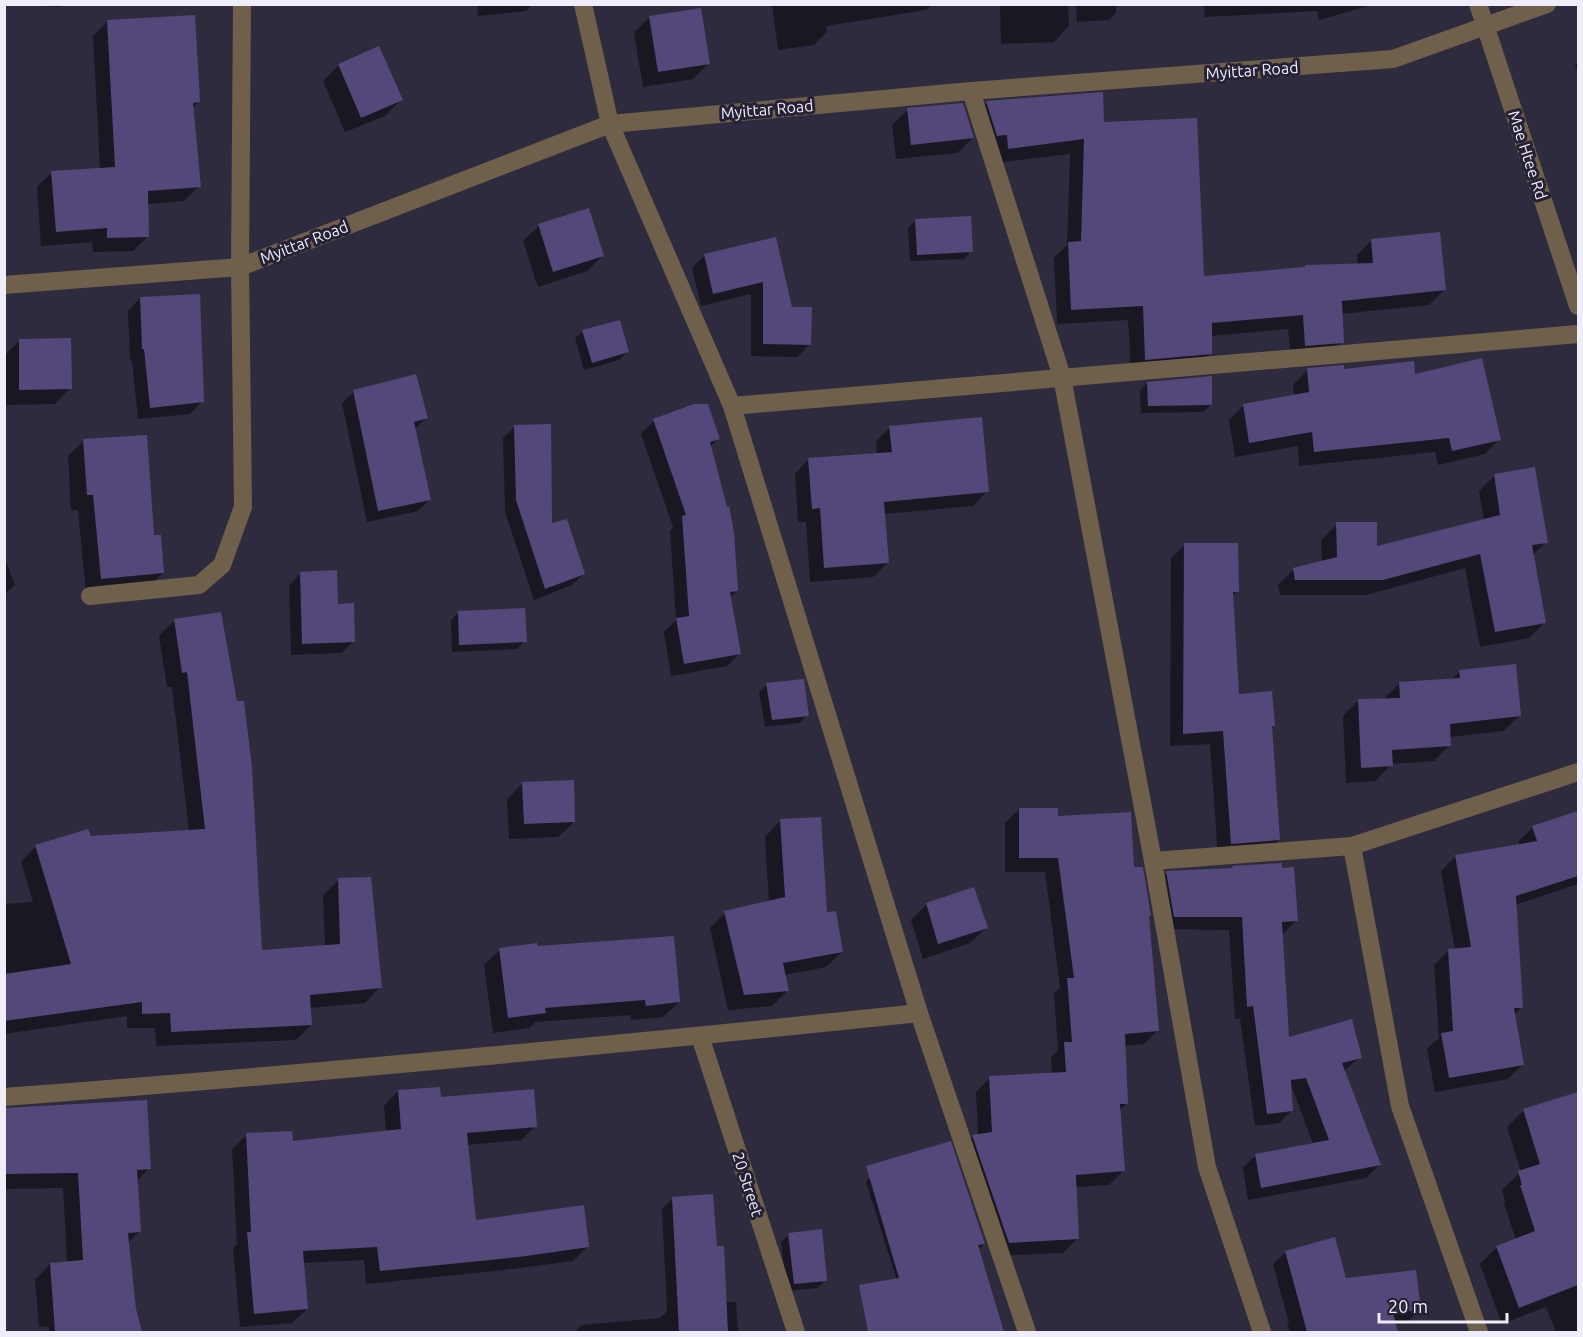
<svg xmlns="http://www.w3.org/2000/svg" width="1583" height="1337" font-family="Ubuntu,sans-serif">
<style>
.shadow{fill:#0007}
.building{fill:#54477a}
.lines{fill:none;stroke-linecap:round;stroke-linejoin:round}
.minor{stroke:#6e604a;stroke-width:18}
.labels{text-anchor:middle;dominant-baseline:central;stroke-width:6;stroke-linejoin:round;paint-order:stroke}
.street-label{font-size:16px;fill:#efedfa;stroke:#262134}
</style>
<rect width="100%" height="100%" fill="#2f2b3e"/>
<path class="shadow" d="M4 4H64L61 7Z
M477 4H533L526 11 478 16Z
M772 4H932L926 10 826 26 827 32 814 45 778 50Z
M1000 4H1068L1069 26 1054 42 1001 44Z
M1076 4H1116V13L1109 20 1077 22Z
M1204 4H1375L1319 20 1317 11 1205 17Z
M700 10 708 64 693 79 643 87 634 33 649 18Z
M108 21 198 102 192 108 199 186 184 201 147 204 148 236 133 251 93 252 92 242 41 246 37 187 52 172 100 169 93 36Z
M1578 62V74L1575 65Z
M339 65 401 100 385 116 345 132 323 81Z
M987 103 1103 124 1203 278 1358 265 1357 255 1372 240 1444 290 1429 305 1341 314 1342 342 1327 357 1291 360 1288 329 1210 336V353L1195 368 1131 374 1128 320 1057 324 1054 258 1067 245 1070 154 994 163 972 117Z
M908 110 973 138 957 153 896 159 892 125Z
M916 220 971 251 964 259 910 261 908 228Z
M539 226 603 255 587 271 538 287 523 241Z
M775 238 791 309 810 344 797 357 751 356V294L701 306 692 268 705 255Z
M140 298 202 401 190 414 138 419 132 361H130L128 311Z
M583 331 627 352 619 360 584 370 575 338Z
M20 340 70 388 55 404 4 405V356Z
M1308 370 1414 376 1499 439 1485 454 1438 465 1435 452 1299 466 1298 446 1235 457 1229 420 1244 405 1294 396 1293 385Z
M1147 383 1211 405 1203 412 1141 413 1140 391Z
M354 392 427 417 415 429 430 499 418 511 367 522 342 403Z
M654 421 718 438 710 447 737 591 730 597 740 653 727 666 671 676 664 632 676 620 670 531 673 527 641 434Z
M515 426 550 525 583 574 572 585 534 600 505 512 503 438Z
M890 427 987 491 973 506 884 514 887 563 873 577 810 582 806 522H798L795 474 809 459 877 455 876 441Z
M84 441 152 537 163 573 147 588 86 594 78 510H71L68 456Z
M1494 476 1546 542 1532 556 1544 623 1529 638 1480 647 1465 568 1366 595H1280L1278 585 1294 569 1322 562 1321 540 1337 524 1376 548 1484 520 1479 491Z
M1185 545 1237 591 1232 596 1237 696 1273 726 1270 728 1279 840 1265 853 1218 856 1210 744 1170 746 1171 558Z
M4 557 15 585 4 595Z
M300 574 354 641 342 653 291 655 289 586Z
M458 613 525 641 517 649 452 652 451 620Z
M174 621 261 951 325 947 323 895 339 880 380 987 365 1003 309 1008 311 1025 296 1040 156 1046 155 1028H127V1016L4 1034V904L33 902 21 862 36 846 90 838 189 831 172 687H167L159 636Z
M1459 672 1520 715 1504 731 1449 737 1450 745 1434 761 1391 764 1376 781 1346 783 1343 716 1358 701 1383 700 1399 684 1451 680Z
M767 685 807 715 800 723 765 727 759 692Z
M523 783 574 822 558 837 509 839 507 799Z
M1020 809 1056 817 1133 868 1150 916 1148 918 1158 1030 1144 1044 1124 1046 1127 1103 1119 1111 1123 1171 1109 1185 1075 1187 1077 1239 1063 1253 995 1256 959 1150 973 1136H978L976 1092 990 1078 1052 1075 1051 1058 1058 1050 1054 994 1060 987 1045 872H1005V823Z
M1578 813V884L1515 905 1522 1007 1514 1015 1522 1065 1508 1079 1435 1092 1427 1049 1439 1038 1434 965 1449 950H1455L1441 871 1456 856 1520 845 1518 842 1533 827Z
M780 821 842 952 826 967 784 975 788 990 772 1006 728 1010 710 928 725 913 769 902 765 837Z
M1233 868 1296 921 1283 934H1281L1287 1038 1360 1057 1344 1071 1379 1165 1366 1178 1248 1200 1243 1168 1256 1155 1313 1144 1293 1090 1291 1091 1292 1110 1279 1123 1255 1126 1240 1019H1235L1229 930 1162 929 1154 886 1167 873 1231 869Z
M973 889 986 928 970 943 923 959 911 920 926 905Z
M536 948 679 1002 663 1017 631 1020 630 1015 535 1022 529 1028 493 1033 484 965 500 950Z
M398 1091 439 1099 535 1126 521 1140 467 1145 474 1222 588 1246 573 1261 504 1270 366 1284 364 1260 303 1263 307 1309 292 1323 240 1327 233 1248 237 1244 232 1149 247 1135 292 1142 386 1132 384 1106Z
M1578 1093V1332H1556L1546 1307 1502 1324 1480 1264 1497 1247 1516 1240 1504 1203 1505 1202 1502 1190 1521 1172 1507 1127 1524 1110Z
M4 1110 149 1168 137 1181 140 1231 128 1243 134 1310 141 1332H50L48 1326 39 1327 35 1280 50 1264 67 1263 63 1188 4 1189Z
M885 1162 984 1244 978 1250 1002 1332H913L866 1182Z
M673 1198 715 1248 725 1302H736L738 1332H574L582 1325 660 1318 667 1311 662 1209Z
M789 1234 826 1280 818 1288 787 1291 781 1242Z
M1286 1252 1345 1280 1419 1310 1407 1322 1394 1323 1396 1332H1290L1287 1325 1289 1323 1273 1264Z"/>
<path class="building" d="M701 8 710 64 658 72 649 16Z
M195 15 200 102 193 103 201 187 148 191 149 237 107 238V228L56 232 51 171 115 167 107 20Z
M379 46 403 100 361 118 338 64Z
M1103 92 1104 122 1197 118 1204 276 1305 267V265L1373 263 1371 239 1440 232 1446 290 1342 301 1344 343 1305 346 1303 315 1212 323V354L1145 360 1143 306 1071 310 1068 242 1081 241 1084 139 1008 149 1007 135 997 136 986 101Z
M963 103 974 138 911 145 907 108Z
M589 208 604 256 553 272 538 224Z
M971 216 973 252 917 255 915 219Z
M776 237 792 307H812L811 345 763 344V282L713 294 704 254Z
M200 294 204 402 150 408 144 349H142L140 297Z
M620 320 629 352 592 363 582 330Z
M71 338 72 389 19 390V339Z
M1482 358 1501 440 1452 451 1449 438 1314 452 1312 432 1249 443 1243 404 1309 392 1307 368 1344 365V369L1414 361 1415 374Z
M416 374 428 418 414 422 431 500 378 511 353 390Z
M1212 376V405L1148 406 1147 382Z
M694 404H708L720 439 710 442 727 507 729 506 734 532 738 591 730 592 741 654 684 664 676 618 689 616 682 516 686 515 653 419Z
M982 417 989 492 884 502 889 563 824 568 820 508 812 509 808 458 892 452 889 426Z
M551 424 552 523 567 519 585 574 545 589 516 500 514 425Z
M147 435 154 535H161L164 573 101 579 93 495H87L83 439Z
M1535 467 1548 543 1532 545 1546 623 1495 632 1480 554 1383 580H1295L1293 568 1337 557 1336 522H1377V546L1500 515 1494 474Z
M1184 543H1238L1239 592H1233L1239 694 1272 691 1275 726H1272L1280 840 1231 844 1223 731 1183 734Z
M337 570 338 604 354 603 355 642 302 644 300 572Z
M525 608 527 642 459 645 458 611Z
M221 612 237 701H244L252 768 262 950 340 944 338 878 371 877 382 988 310 995 312 1025 171 1032 170 1013 142 1014V1002L4 1021V974L71 964 35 845 88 829 91 836 205 829 187 672 182 673 174 619Z
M1516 664 1521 716 1450 724 1451 746 1392 750 1393 766 1361 768 1358 699 1400 698 1399 682 1460 678 1459 670Z
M804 679 809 716 772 720 766 683Z
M574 780 575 822 524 824 522 782Z
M1019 808H1058V816L1131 812 1134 867H1143L1151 916H1149L1159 1031 1125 1034 1128 1104H1120L1125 1171 1076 1175 1079 1239 1009 1243 972 1135 992 1132 989 1076 1066 1072 1064 1042H1072L1067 978H1074L1058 858H1019Z
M1578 811V876L1516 896 1523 1008H1514L1524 1065 1449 1078 1441 1033 1453 1031 1448 949 1471 947 1455 855 1537 841 1532 826Z
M821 817 827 912 836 911 843 952 783 963 789 991 744 995 724 911 785 897 780 819Z
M1282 863V868L1294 867 1298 921 1282 922 1289 1037 1352 1019 1362 1058 1342 1063 1381 1165 1261 1188 1255 1154 1329 1140 1306 1078 1291 1080 1293 1111 1267 1114 1253 1006 1247 1007 1242 917H1174L1166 871 1233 868 1232 866Z
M974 887 988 928 938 944 926 903Z
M674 936 680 1002 646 1006 645 1000 545 1008 546 1013 508 1018 499 948 537 943 538 946Z
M440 1087 441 1097 534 1089 537 1127 467 1133 476 1220 584 1205 589 1247 519 1257 380 1271 377 1247 303 1251 308 1309 254 1314 247 1232H251L246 1133 292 1131 293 1141 401 1129 398 1090Z
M1578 1092V1285L1519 1308 1496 1246 1535 1231 1520 1185H1522L1518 1171 1540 1164 1523 1109Z
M147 1100 151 1169 137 1170 141 1232 128 1233 136 1309 142 1332H55L50 1263 83 1260 78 1173 4 1174V1108Z
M951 1141 985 1244 978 1245 1004 1332H868L859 1285 899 1278 866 1166Z
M713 1194 717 1246H724L728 1332H679L672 1197Z
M822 1229 827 1281 794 1284 788 1233Z
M1335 1237 1346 1278 1416 1270 1421 1310 1393 1313 1398 1332H1307L1285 1251Z"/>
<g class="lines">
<path class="minor" d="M583 4 610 124 732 406 919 1013 1027 1332
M1478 4 1578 306
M971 91 1062 377 1153 861 1207 1167 1262 1332
M4 285 240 267 610 124 971 91 1393 59 1547 4
M732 406 1578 334
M90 596 199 585 222 565 243 507 240 267 242 4
M1352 846 1400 1106 1479 1332
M1153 861 1352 846 1578 772
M700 1036 796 1332
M4 1097C310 1074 615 1045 919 1013"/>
</g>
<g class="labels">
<g class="street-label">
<text transform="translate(1252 70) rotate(-4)">Myittar Road</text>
<text transform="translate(767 109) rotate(-5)">Myittar Road</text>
<text transform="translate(1528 155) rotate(72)">Mae Htee Rd</text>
<text transform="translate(304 242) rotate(-21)">Myittar Road</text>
<text transform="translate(748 1184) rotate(72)">20 Street</text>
</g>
</g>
<rect width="1583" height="1337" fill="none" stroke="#efedfa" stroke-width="12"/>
<path d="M1379 1313v9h128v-9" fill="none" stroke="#efedfa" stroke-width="3"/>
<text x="1388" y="1313" font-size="18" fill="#efedfa" stroke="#262134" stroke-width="4.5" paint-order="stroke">20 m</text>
</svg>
